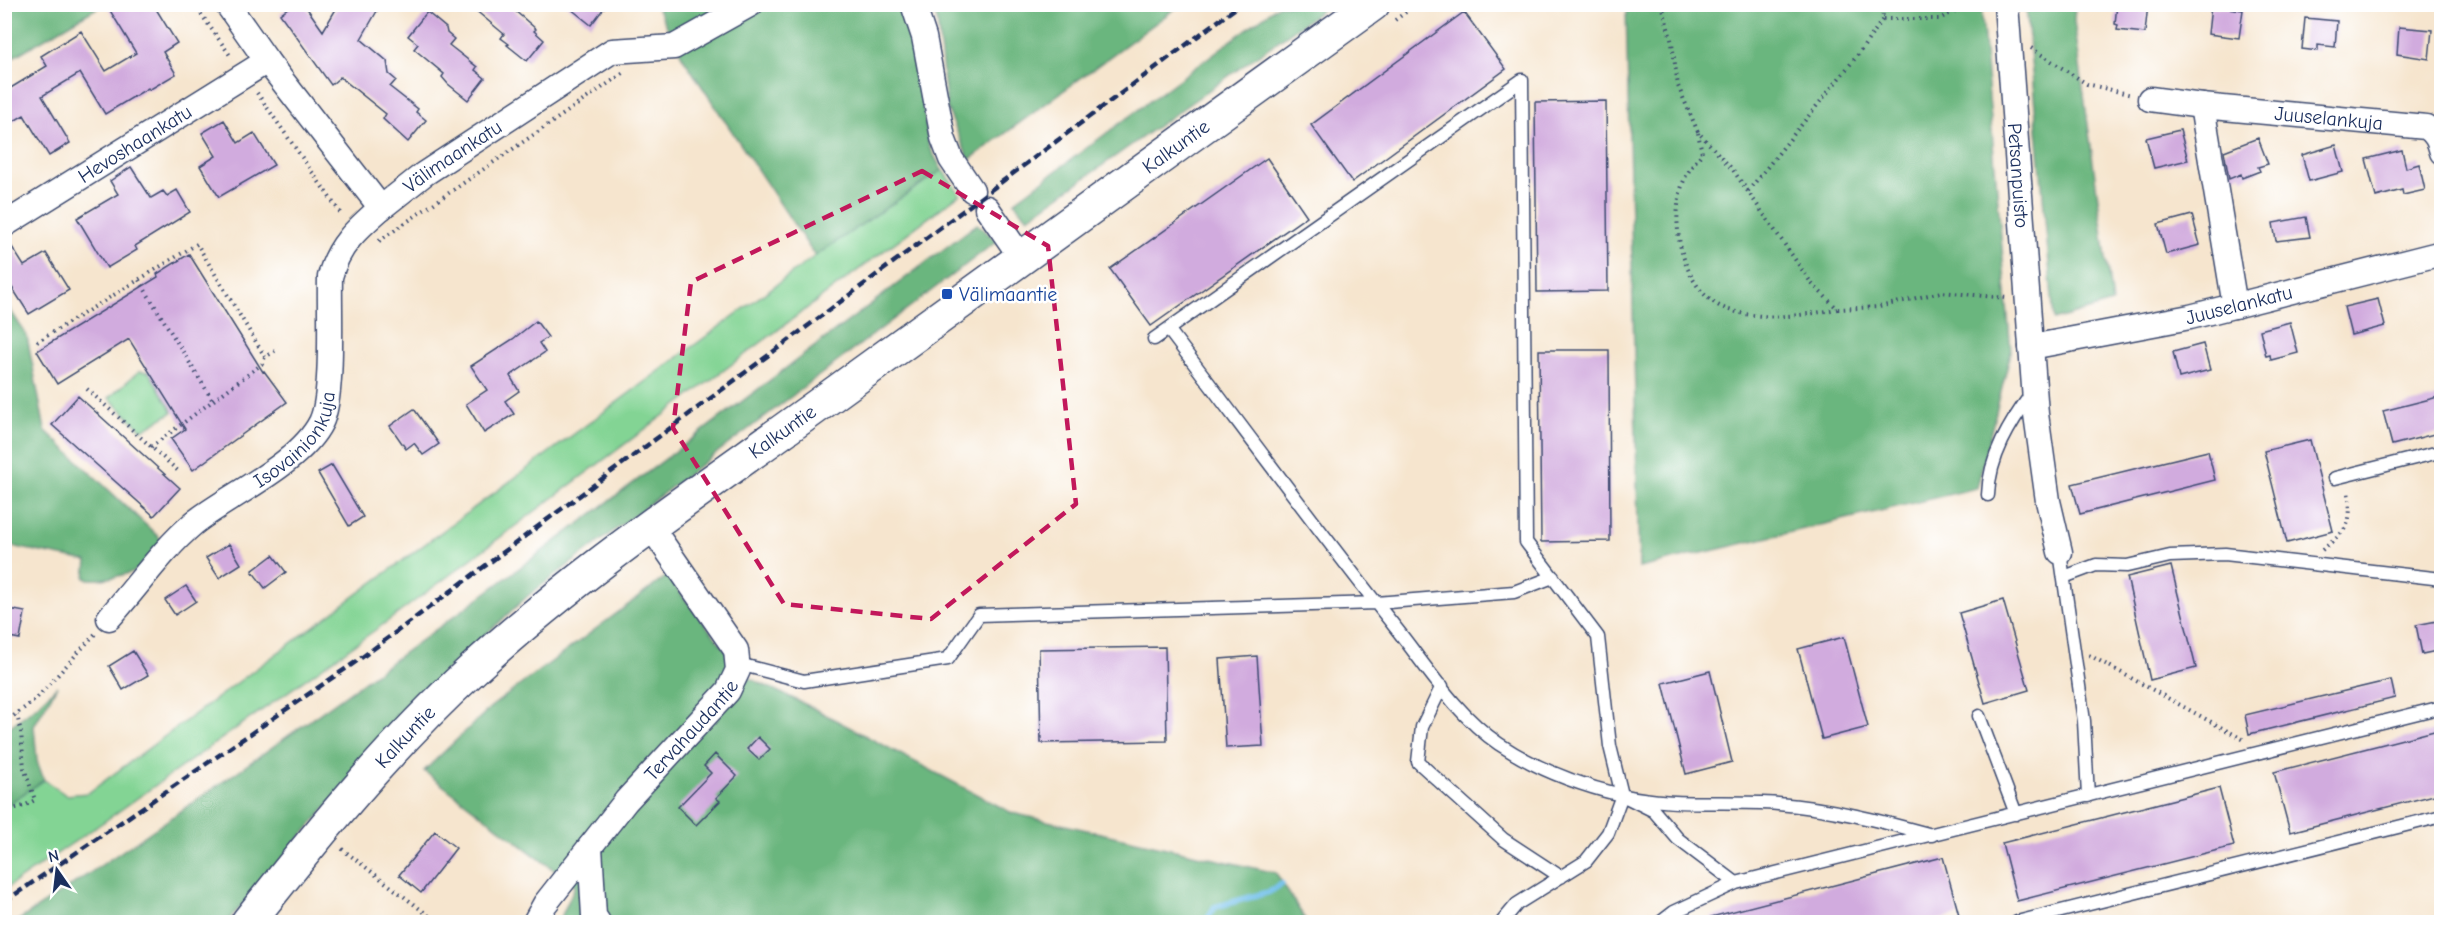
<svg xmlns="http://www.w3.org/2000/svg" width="2446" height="927" font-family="'Comic Neue',sans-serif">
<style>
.green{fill:#83d494;stroke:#4f8279;stroke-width:1.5}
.forest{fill:#6ab67e;stroke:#42726e;stroke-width:1.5}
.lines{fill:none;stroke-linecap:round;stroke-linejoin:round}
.stream{stroke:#71c0ec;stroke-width:6}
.building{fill:#d1abde}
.lane-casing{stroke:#3c4a6f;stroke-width:15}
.street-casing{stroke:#3c4a6f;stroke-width:27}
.secondary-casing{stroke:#3c4a6f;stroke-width:36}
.path{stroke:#3c4a6f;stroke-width:4;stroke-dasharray:1.5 4.5;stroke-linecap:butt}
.lane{stroke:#fff;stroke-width:12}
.street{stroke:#fff;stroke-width:24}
.secondary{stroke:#fff;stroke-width:33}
.rail{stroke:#1b2f5e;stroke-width:4.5;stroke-dasharray:9 4.5;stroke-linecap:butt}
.marked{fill:none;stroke:#c2185b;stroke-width:4.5;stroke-dasharray:12 8;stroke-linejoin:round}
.transit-dot{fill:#1a4fb4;stroke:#fff;stroke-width:2}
.labels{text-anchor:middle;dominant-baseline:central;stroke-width:5;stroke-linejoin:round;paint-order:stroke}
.street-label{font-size:20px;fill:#1b2f5e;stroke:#fff}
.transit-label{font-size:20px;fill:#164399;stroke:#fff;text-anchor:start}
</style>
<rect width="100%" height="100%" fill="#fff"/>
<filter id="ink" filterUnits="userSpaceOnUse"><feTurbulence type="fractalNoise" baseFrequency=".0167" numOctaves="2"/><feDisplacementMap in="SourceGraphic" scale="12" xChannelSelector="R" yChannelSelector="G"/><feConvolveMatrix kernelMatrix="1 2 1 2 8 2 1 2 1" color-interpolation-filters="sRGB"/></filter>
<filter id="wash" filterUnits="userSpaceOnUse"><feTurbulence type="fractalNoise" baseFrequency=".008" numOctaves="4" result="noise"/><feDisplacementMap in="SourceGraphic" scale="24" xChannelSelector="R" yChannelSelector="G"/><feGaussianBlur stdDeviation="1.35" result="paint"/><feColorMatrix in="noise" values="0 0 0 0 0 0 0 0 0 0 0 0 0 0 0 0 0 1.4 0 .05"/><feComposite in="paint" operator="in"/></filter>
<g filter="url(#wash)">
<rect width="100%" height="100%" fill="#f6e5ce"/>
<path class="green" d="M942 170 960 194 388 621 105 821 5 889V806L44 780 66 795 88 793 815 256Z
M139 371 149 372 173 412 142 430 109 398Z"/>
<path class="forest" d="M5 4H102V5L5 62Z
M656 5H899L912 30 929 146 942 170 815 256 683 58Z
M929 5H1180L969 160 947 108 937 20Z
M1279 5H1329L1028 218 1014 202Z
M1626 5H1981L2011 352 1977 488 1639 568Z
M2026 5H2075L2074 21 2112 303 2054 320Z
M977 224 997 241 529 595 442 674 227 922H16C347 705 661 462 977 224Z
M4 300 27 336 45 430 163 541C157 549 150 561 142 567 132 575 96 582 85 578L87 561 5 545Z
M667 576 728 653 732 670 811 707 1012 813 1276 873 1307 922H559L575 886 424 771 492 706Z
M57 686 34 726 37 761 44 780 5 806V730L37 706Z"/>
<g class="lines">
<path class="stream" d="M1205 922 1215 907 1269 892 1282 884"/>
</g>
<g id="blocks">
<path class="building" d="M106 4H153L177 43 163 52 176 74 149 90 148 88 105 114 80 73 42 96 70 143 49 156 24 115 4 127V92L47 66 41 56 81 31 106 71 136 53Z
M293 4H304L323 31 339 4H381L361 39 387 61 389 74 396 80 390 87 418 109 416 112 426 120 408 142 383 119 386 114 340 77 331 85 280 14Z
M468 4H507L536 29 534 31 544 40 527 61 507 45 509 44 501 38 504 34Z
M565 4H607L591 25Z
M2117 4H2148L2145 33 2117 30 2118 25 2115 24Z
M2211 6 2243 10 2239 38 2208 34Z
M427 12 446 28 447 33 454 39 449 45 477 67 475 70 485 78 468 100 448 84 442 77 444 74 414 49 418 44 408 36Z
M1464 12 1506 69 1352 182 1311 125Z
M2305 18 2337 21 2335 47 2318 45V51L2302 49Z
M2399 27 2432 30 2429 59 2397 54Z
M1606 101 1608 291 1537 292 1535 102Z
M224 120 238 143 254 133 274 165 219 197 200 166 216 156 202 133Z
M2180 130 2188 160 2154 168 2146 138Z
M2258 138 2268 164 2258 167 2260 171 2242 178 2241 174 2229 179 2224 151Z
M2336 145 2343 172 2309 181 2302 155Z
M2402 150 2406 168 2419 164 2425 190 2403 195 2402 190 2376 197 2366 159Z
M1267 158 1307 216 1151 326 1110 269Z
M131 167 151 198 163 191 167 196 177 190 190 212 135 246 137 250 107 268 77 218 118 194 110 181Z
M2192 215 2200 245 2166 254 2158 224Z
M2306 217 2310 237 2276 241 2273 223Z
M4 239H7L24 266 46 253 69 290 29 314 4 275Z
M189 254 263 372 264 371 287 402 193 470 171 439 185 429 129 339 57 384 37 351 158 277 157 274Z
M2378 299 2385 326 2351 335 2344 307Z
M536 321 548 337 539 343 545 352 510 376 519 391 505 401 514 414 484 433 466 404 487 390 471 366 513 339Z
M2290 322 2298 353 2271 360 2270 355 2266 356 2260 330Z
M2203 344 2210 370 2179 378 2173 352Z
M1539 350H1609L1610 541 1541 542Z
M78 396 180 488 154 516 52 425Z
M2442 396V432L2392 445 2383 411Z
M414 409 439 444 423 455 414 443 406 449 390 426Z
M2310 440 2333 531 2287 543 2264 451Z
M2208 451 2215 480 2080 514 2072 484Z
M332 465 363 517 349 526 318 473Z
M229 544 241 564 219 578 206 558Z
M273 555 286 572 265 588 252 571Z
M2171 566 2196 668 2150 680 2127 577Z
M186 586 196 601 175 615 165 600Z
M2003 600 2029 690 1985 703 1959 613Z
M4 608 25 612 20 639 4 636Z
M2442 620V650L2422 654 2416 625Z
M1844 637 1868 727 1822 739 1798 649Z
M1165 647 1167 741 1041 743 1039 649Z
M133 651 148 675 123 690 109 666Z
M1257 656 1263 746 1226 748 1220 659Z
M1710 671 1732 762 1686 774 1663 683Z
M2391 680 2395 698 2249 734 2245 715Z
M2442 729V793L2290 832 2274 772Z
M758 737 770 749 759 760 747 749Z
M715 754 737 776 716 798 720 801 696 825 678 807 711 773 704 766Z
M2219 788 2234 846 2017 901 2002 843Z
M435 831 456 848 421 893 399 875Z
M1943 857 1959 915 1929 922H1711V917Z"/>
</g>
</g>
<g filter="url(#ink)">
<use href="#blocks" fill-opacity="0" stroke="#3c4a6f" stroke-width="1.5"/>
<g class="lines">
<defs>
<path id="lane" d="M1168 329C1244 429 1317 529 1395 627 1427 667 1456 715 1499 744 1535 768 1579 785 1621 795 1673 807 1726 800 1778 804 1831 808 1881 821 1932 835
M1154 339 1522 80 1526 542 1598 637 1610 746 1622 795 1654 811 1678 839 1736 883
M2335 478 2439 452
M1988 495C1989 457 2010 423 2032 393
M2060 552 2084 721 2088 796
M2064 577 2096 565 2127 566 2170 556 2225 554 2442 579
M739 664 804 681 948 659 979 615 1376 603 1514 592 1553 577
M1442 686 1422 727 1418 762 1503 839 1561 877
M1979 716 2016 814
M1502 922 1517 904 1586 861 1608 833 1622 795
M1661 922 1674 912 1736 883 2442 707
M2017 922 2442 816"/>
<g id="street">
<path id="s1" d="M227 4 267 61 381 208 424 174 612 51 674 47 751 4"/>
<path d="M913 4 924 37 943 138 951 159 972 190"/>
<path id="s2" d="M2006 4 2036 414 2048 501 2060 552"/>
<path d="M2150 99 2202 106"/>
<path d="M987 208 1021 257"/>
<path id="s3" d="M4 225 267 61"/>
<path id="s4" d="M2235 306 2202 106 2426 127C2436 133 2439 140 2442 152"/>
<path id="s5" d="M2031 347 2190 317 2442 253"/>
<path id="s6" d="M109 618C137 587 162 550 194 523 231 494 300 464 321 422 334 395 329 310 330 277 338 245 358 228 381 208"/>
<path d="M590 847 594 916 598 922"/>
<path id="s7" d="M535 922 545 904 626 801 728 691 738 670 736 650 651 527"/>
</g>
<g id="secondary">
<path id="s8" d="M248 922C317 835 389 746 471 671 575 575 694 495 809 412 996 275 1185 140 1373 4"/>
</g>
</defs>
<use href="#lane" class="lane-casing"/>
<use href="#street" class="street-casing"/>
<use href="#secondary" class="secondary-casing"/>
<path class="path" d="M194 4 232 58
M1662 4 1672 43 1678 86 1698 132 1733 170 1812 284 1838 309 1879 307 1941 292 2007 298
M1883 19H1939L1970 4
M1395 20 1417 4
M2031 48 2087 84 2132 95
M257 93 342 215
M1698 133 1702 153C1697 160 1690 168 1686 176 1666 216 1681 295 1729 310 1765 321 1801 316 1837 309
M1748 191 1857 56 1883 19 1882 4
M379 241 625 72
M139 280 213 401
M37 342 197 244 265 357 275 351
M87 389 178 471
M151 447 262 364 265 357
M2322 550C2348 529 2353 525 2348 491
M2089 655 2246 741
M4 723 35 700 95 634
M4 811 24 806 35 800 24 768 21 732 17 715
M342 849 437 922"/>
<use href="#lane" class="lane"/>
<use href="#street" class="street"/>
<use href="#secondary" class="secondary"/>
<path class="rail" d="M4 902 357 661 1241 4"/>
</g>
</g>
<path class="marked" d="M922 171 1048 246 1076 504 931 619 784 604 673 428 691 282Z"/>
<rect class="transit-dot" x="941" y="288" width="12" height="12" rx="3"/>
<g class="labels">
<g class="street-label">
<text stroke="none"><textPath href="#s4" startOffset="330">Juuselankuja</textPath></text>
<text stroke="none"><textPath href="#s3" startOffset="154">Hevoshaankatu</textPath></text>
<text stroke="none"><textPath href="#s8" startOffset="1215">Kalkuntie</textPath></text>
<text stroke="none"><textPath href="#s1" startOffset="344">Välimaankatu</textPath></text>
<text stroke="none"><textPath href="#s2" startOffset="172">Petsanpuisto</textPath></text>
<text stroke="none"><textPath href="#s5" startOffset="212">Juuselankatu</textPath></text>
<text stroke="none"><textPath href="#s8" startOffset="729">Kalkuntie</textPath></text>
<text stroke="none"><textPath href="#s6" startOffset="262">Isovainionkuja</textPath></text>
<text stroke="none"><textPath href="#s7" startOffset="248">Tervahaudantie</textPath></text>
<text stroke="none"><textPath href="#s8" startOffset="243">Kalkuntie</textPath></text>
</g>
<g class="transit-label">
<text x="959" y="294">Välimaantie</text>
</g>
</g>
<rect width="2446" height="927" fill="none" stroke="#fff" stroke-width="24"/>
<g transform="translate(57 870) rotate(346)" stroke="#ffffff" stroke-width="4.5" paint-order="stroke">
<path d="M0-4.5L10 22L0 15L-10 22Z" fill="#1b2f5e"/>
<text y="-9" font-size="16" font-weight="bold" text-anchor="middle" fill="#1b2f5e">N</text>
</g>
</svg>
